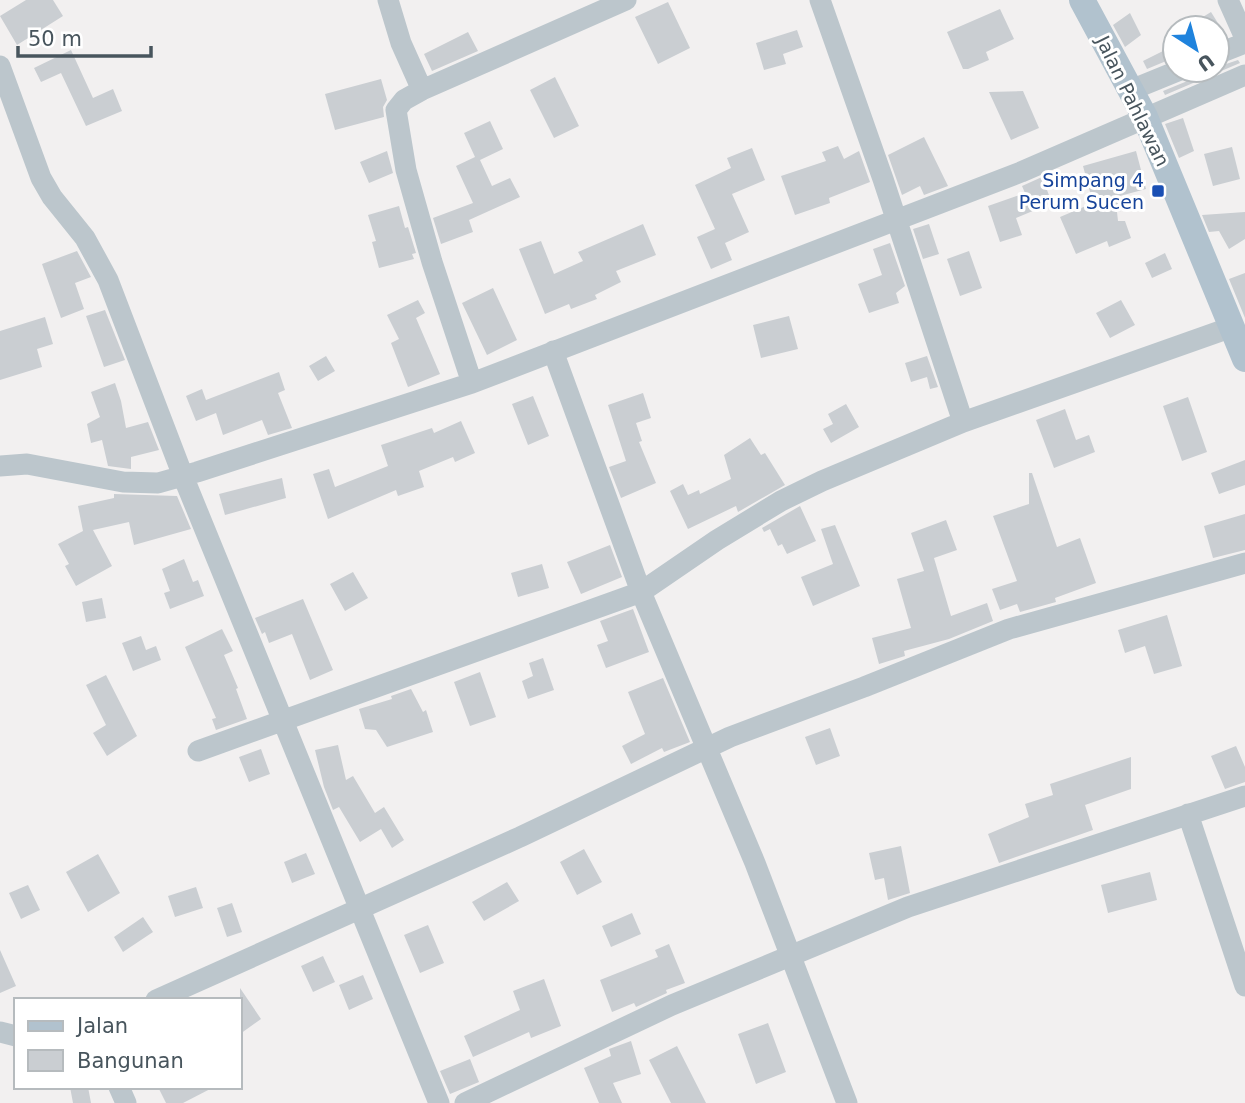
<svg xmlns="http://www.w3.org/2000/svg" width="1245" height="1103" font-family="'DejaVu Sans',sans-serif">
<style>
.building{fill:#caced2}
.lines{fill:none;stroke-linecap:round;stroke-linejoin:round}
.minor{stroke:#bcc6cc;stroke-width:21}
.major{stroke:#b1c2ce;stroke-width:26}
.transit-dot{fill:#1a4fb4;stroke:#fff;stroke-width:2.5}
.labels{text-anchor:middle;dominant-baseline:central;stroke-width:6;stroke-linejoin:round;paint-order:stroke}
.street-label{font-size:19px;fill:#48555d;stroke:#fff}
.transit-label{font-size:19px;fill:#164399;stroke:#fff;text-anchor:end}
</style>
<rect width="100%" height="100%" fill="#f2f0f0"/>
<path class="building" d="M26 0H53L63 16 17 45 0 16Z
M668 2 690 48 658 64 635 17Z
M1000 9 1014 39 986 52 989 60 968 69H963L947 32Z
M1211 12 1221 28H1185Z
M1130 13 1141 35 1125 47 1113 25Z
M797 30 803 47 783 54 786 64 764 70 756 43Z
M468 32 478 51 432 71 424 54Z
M1167 49 1171 59 1147 69 1143 61Z
M71 50 93 98 113 89 122 111 86 126 61 73 41 82 34 68Z
M1238 60 1240 63 1165 95 1163 91 1185 82 1192 76 1205 70H1217V67Z
M555 77 579 126 554 138 530 90Z
M381 79 387 100 383 107 384 117 335 130 325 94Z
M1023 91 1039 128 1011 140 989 92Z
M1183 118 1194 151 1179 158 1165 124Z
M490 121 503 149 480 160 492 186 510 178 520 197 469 220 473 232 441 244 433 218 473 203 456 166 475 157 464 133Z
M924 137 948 186 924 195 920 186 902 195 888 155Z
M838 146 844 159 859 151 870 182 829 198 830 203 795 215 781 176 826 161 822 152Z
M1232 147 1240 179 1213 186 1204 154Z
M752 148 765 180 732 194 749 232 725 243 732 260 711 269 697 237 715 229 695 185 731 168 727 158Z
M387 151 393 173 369 183 360 162Z
M1136 151 1146 189 1116 197 1121 211 1117 212 1118 221H1125L1131 238 1109 247 1107 241 1076 254 1060 217 1093 203 1083 166Z
M1042 177 1052 203 1016 218 1022 235 1000 242 988 206 1025 193 1022 186Z
M399 206 405 228 408 227 416 253 412 254 414 259 379 268 372 242 376 241 368 215Z
M1245 212V239L1229 249 1219 231 1209 232 1202 215Z
M643 224 656 255 616 271 621 282 595 295 597 299 571 309 569 304 545 314 519 249 541 241 554 274 583 261 578 252Z
M929 224 939 254 923 259 913 229Z
M890 243 905 286 896 293 899 303 869 313 858 284 882 275 873 249Z
M77 251 91 277 75 283 84 309 61 318 42 264Z
M969 251 982 288 960 296 947 259Z
M1165 253 1172 269 1152 278 1145 263Z
M1245 273V318L1229 279Z
M493 288 517 340 487 355 462 303Z
M418 300 425 313 416 318 440 374 408 387 391 343 399 339 387 315Z
M1121 300 1135 325 1110 338 1096 313Z
M105 310 125 360 104 367 86 316Z
M789 316 798 349 761 358 753 325Z
M45 317 53 344 37 349 42 367 0 380V331Z
M326 356 335 371 318 381 309 366Z
M927 356 938 387 930 389 927 377 911 382 905 363Z
M279 372 285 390 278 393 292 428 268 435 262 420 223 435 216 413 196 421 186 396 202 389 206 400Z
M115 383 121 401 126 428 148 422 159 450 131 457V469L108 466 102 440 91 443 87 424 100 417 91 392Z
M643 393 651 418 636 423 642 441 639 442 656 483 621 498 609 467 626 461 608 405Z
M533 396 549 436 528 445 512 404Z
M1188 397 1207 452 1182 461 1163 406Z
M846 404 859 427 831 443 823 429 833 424 828 414Z
M1065 409 1076 440 1089 435 1095 452 1054 468 1036 420Z
M461 421 475 453 455 462 453 457 419 471 424 487 398 496 396 490 328 519 313 474 329 469 335 487 388 466 381 445 432 428 434 433Z
M750 438 761 455 765 453 785 485 738 512 736 506 688 529 670 491 683 484 688 495 699 490 700 494 731 479 724 455Z
M1245 460V485L1219 494 1211 473Z
M1029 473H1032L1057 547 1080 538 1096 583 1055 598 1056 602 1020 612 1017 604 1000 610 992 589 1017 581 993 516 1029 504Z
M282 478 286 498 225 515 219 494Z
M114 494 177 496 191 529 134 545 129 522 93 530 112 566 76 586 65 566 69 564 58 544 83 531 78 506 114 498Z
M800 506 816 541 787 554 782 544 778 546 770 529 764 532 762 528Z
M1245 514V550L1213 558 1204 526Z
M946 520 957 550 934 558 951 616 987 603 993 621 949 639 904 651 905 656 879 664 872 638 911 628 897 579 924 571 911 533Z
M835 525 860 586 813 606 801 577 833 564 821 529Z
M610 545 622 577 581 594 567 562Z
M184 559 193 582 198 580 204 596 170 609 164 593 170 591 162 569Z
M542 564 549 588 518 597 511 573Z
M353 572 368 598 345 611 330 584Z
M102 598 106 618 86 622 82 602Z
M303 599 333 670 310 680 292 634 269 643 265 632 262 634 255 618Z
M633 609 649 652 606 668 597 645 608 641 600 621Z
M1167 615 1182 666 1154 674 1145 646 1125 653 1118 630Z
M222 629 233 651 224 655 238 688 236 689 247 719 216 730 212 719 216 718 185 647Z
M141 636 146 650 156 646 161 660 133 671 122 643Z
M543 658 554 690 528 699 522 681 533 676 529 663Z
M480 672 496 717 470 726 454 682Z
M106 675 137 736 107 756 93 733 106 725 86 685Z
M663 678 690 742 664 752 662 748 631 764 622 746 645 734 628 692Z
M411 689 423 712 426 710 433 732 387 747 376 730 365 729 359 709 392 699 391 696Z
M830 728 840 756 816 765 805 737Z
M338 745 346 780 353 776 375 813 384 807 404 840 392 848 381 829 360 842 339 807 333 810 324 787 315 750Z
M1236 746 1245 767V782L1225 789 1211 756Z
M261 749 270 774 249 782 239 757Z
M1131 757V789L1085 805 1093 830 999 863 988 834 1029 817 1025 804 1053 795 1050 784Z
M901 846 910 893 888 900 884 878 875 880 869 853Z
M584 849 602 882 577 895 560 862Z
M306 853 315 874 292 883 284 862Z
M98 854 120 893 88 912 66 872Z
M1150 872 1157 900 1108 913 1101 885Z
M507 882 519 901 484 921 472 902Z
M28 885 40 910 21 919 9 893Z
M196 887 203 908 175 917 168 896Z
M232 903 242 932 227 937 217 908Z
M632 913 641 934 611 947 602 926Z
M143 917 153 932 123 952 114 937Z
M428 925 444 963 420 973 404 935Z
M669 944 685 983 666 990 667 993 636 1007 634 1003 612 1012 600 980 658 957 655 950Z
M0 950 16 986 0 993Z
M323 956 335 982 313 992 301 966Z
M363 975 373 999 349 1010 339 985Z
M544 979 561 1026 531 1038 529 1032 473 1057 464 1036 520 1010 513 991Z
M240 988 261 1019 240 1034Z
M768 1023 786 1072 756 1084 738 1034Z
M631 1041 641 1074 613 1083 622 1103H599L584 1068 611 1056 609 1049Z
M677 1046 706 1103H671L649 1060Z
M470 1059 479 1082 450 1094 440 1071Z
M70 1087H88L91 1103H73Z
M158 1087H214L183 1103H166Z"/>
<g class="lines">
<path class="minor" d="M388 0 401 43 422 90
M820 0 883 179 963 422
M1228 0 1245 38
M1217 54 1245 43
M0 66 41 178 52 197 85 238 108 280 183 476 439 1103
M1131 90 1180 70
M553 351 641 592 755 863 847 1103
M472 383 432 262 406 170 396 110 404 100 422 90 626 0
M0 466 27 464 123 482 158 483 197 472 472 383 1021 172 1245 75
M198 751 641 592 717 540 781 501 822 481 963 422 1232 327
M1188 814 1245 986
M156 1000 520 837 730 737 864 687 1009 629 1245 563
M0 1032 16 1036
M119 1087 126 1103
M465 1103 672 1005 908 907 1245 796"/>
<path class="major" d="M1082 0 1145 117 1245 359"/>
</g>
<rect class="transit-dot" x="1151" y="184" width="14" height="14" rx="3.5"/>
<g class="labels">
<g class="street-label">
<text transform="translate(1133 101) rotate(64)">Jalan Pahlawan</text>
</g>
<g class="transit-label">
<text x="1144" y="180">Simpang 4<tspan x="1144" dy="22">Perum Sucen</tspan></text>
</g>
</g>
<rect x="14" y="998" width="228" height="91" fill="#ffffff" stroke="#b6bbbe" stroke-width="2"/>
<rect x="28" y="1021" width="35" height="10" fill="#b1c2ce" stroke="#b6bbbe" stroke-width="2"/>
<text x="77" y="1033" font-size="21" fill="#48555d">Jalan</text>
<rect x="28" y="1050" width="35" height="21" fill="#caced2" stroke="#b6bbbe" stroke-width="2"/>
<text x="77" y="1068" font-size="21" fill="#48555d">Bangunan</text>
<g transform="translate(1196 49) rotate(144)"><circle r="33" fill="#ffffff" stroke="#b6bbbe" stroke-width="2"/>
<path d="M0-5L12 26L0 18L-12 26Z" fill="#1f83dd"/>
<text y="-10" font-size="19" font-weight="bold" text-anchor="middle" fill="#48555d">U</text>
</g>
<path d="M18 46v10h133v-10" fill="none" stroke="#48555d" stroke-width="3.5"/>
<text x="28" y="46" font-size="21" fill="#48555d" stroke="#ffffff" stroke-width="5" paint-order="stroke">50 m</text>
</svg>
